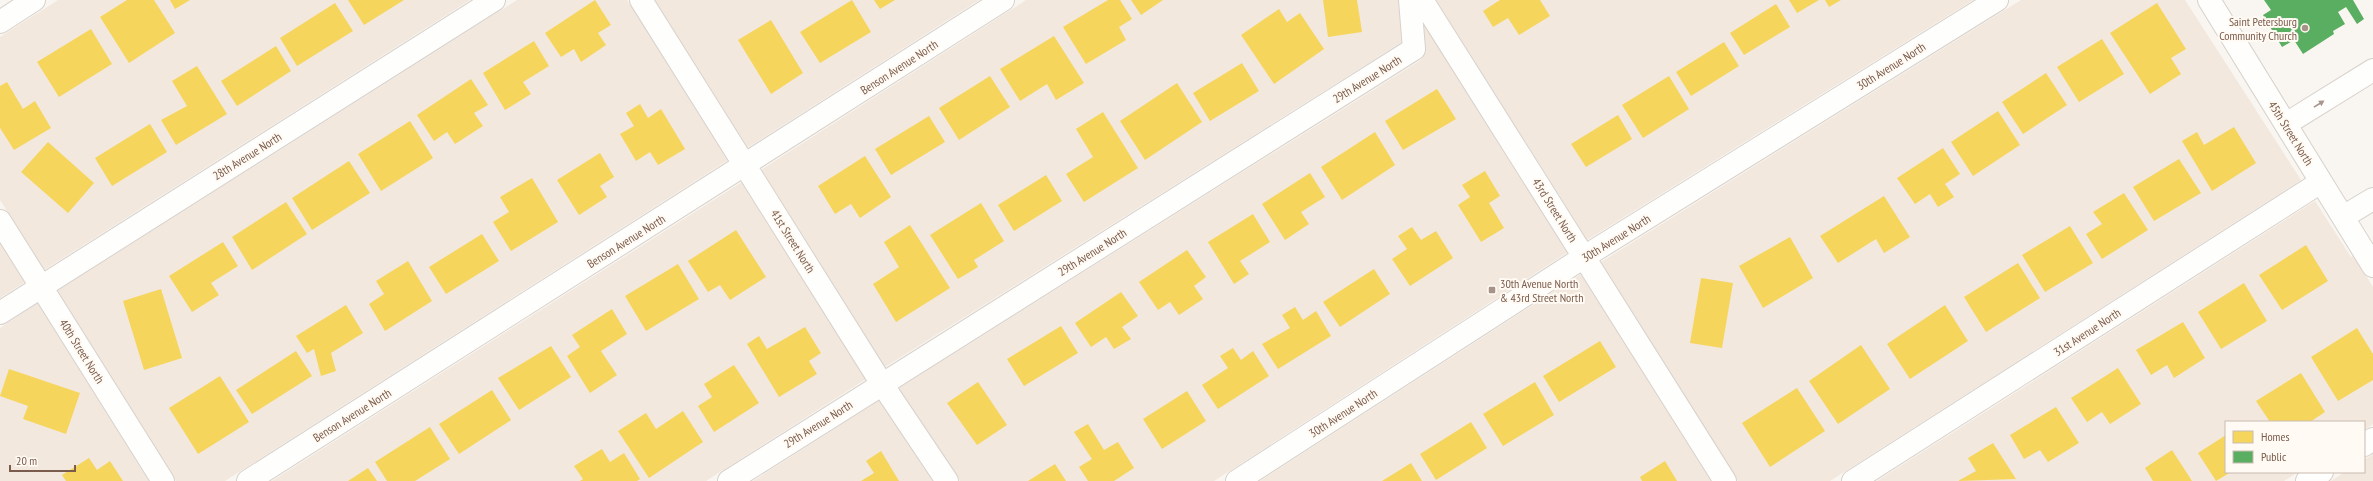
<svg xmlns="http://www.w3.org/2000/svg" width="2373" height="481" font-family="'PT Sans Narrow',sans-serif">
<style>
.residential{fill:#f2e8de}
.homes{fill:#f6d55c}
.public{fill:#5aae61}
.lines{fill:none;stroke-linecap:round;stroke-linejoin:round}
.minor-casing{stroke:#d7d1cb;stroke-width:24}
.minor{stroke:#fefefd;stroke-width:22}
.oneway{fill:#a8958b}
.poi-dot{fill:#a69286;stroke:#fffaf3;stroke-width:1.5}
.labels{text-anchor:middle;dominant-baseline:central;stroke-width:4;stroke-linejoin:round;paint-order:stroke}
.poi-label{font-size:12px;fill:#7a5c4d;stroke:#fffaf3;text-anchor:end}
.street-label{font-size:12px;fill:#7a5c4d;stroke:#fffaf3}
</style>
<rect width="100%" height="100%" fill="#f9f5f0"/>
<path class="residential" d="M58 0H470L44 270 0 200V37Z
M517 0H627L728 160 225 481H176L57 291Z
M654 0H979L747 148Z
M1026 0H1399L1402 42 885 367 761 170Z
M1436 0H1973L1587 240Z
M2021 0H2185L2301 180 1830 481H1738L1601 262Z
M1423 23 1568 252 1214 481H960L899 388 1421 60 1426 50Z
M742 182 866 379 706 481H272Z
M2315 201 2351 257 2354 256 2373 287V424L2364 430V422H2226V472H2298L2284 481H1877Z
M0 242 25 282 0 298Z
M1581 274 1712 481H1260Z
M38 303 149 481H0V328Z
M880 400 933 481H753Z
M2373 454V481H2331L2345 472H2364V460Z"/>
<path class="homes" d="M127 0H154L175 33 129 63 100 17Z
M170 0H190L175 9Z
M348 0H404L364 25Z
M595 0 611 25 598 33 606 45 581 62 574 49 561 57 545 33Z
M852 0 871 32 820 63 800 32Z
M874 0H895L880 9Z
M1108 0H1120L1132 19 1119 27 1126 40 1086 64 1063 27Z
M1131 0H1163L1141 15Z
M1323 0H1357L1362 32 1328 37Z
M1500 0H1540L1550 16 1519 35 1508 18 1493 27 1483 11Z
M1789 0H1819L1797 13Z
M1825 0H1841L1829 7Z
M335 3 353 31 297 66 280 38Z
M2157 3 2186 49 2171 58 2181 74 2150 94 2110 33Z
M1776 4 1790 27 1744 55 1730 33Z
M1279 9 1287 22 1300 13 1324 49 1274 84 1241 35Z
M771 20 803 73 771 94 738 40Z
M91 29 112 64 59 97 37 62Z
M1054 36 1084 83 1056 100 1047 84 1020 101 1000 69Z
M2102 39 2124 74 2079 102 2057 67Z
M534 41 549 66 523 82 531 94 505 110 483 73Z
M1724 42 1739 66 1691 96 1676 72Z
M276 46 291 71 237 106 221 81Z
M1242 63 1259 91 1210 121 1193 93Z
M197 66 227 114 176 145 161 120 187 106 172 81Z
M2046 73 2067 105 2023 134 2002 102Z
M990 76 1010 107 959 140 939 108Z
M1669 76 1689 109 1643 138 1622 105Z
M471 79 488 105 474 113 483 126 455 144 447 132 434 141 417 115Z
M7 82 23 109 35 101 51 128 14 150 0 128V86Z
M1177 83 1202 122 1145 160 1120 121Z
M1437 89 1456 119 1403 150 1385 121Z
M640 104 648 118 661 109 685 149 658 165 650 152 636 161 620 134 634 126 626 113Z
M1998 111 2020 145 1973 176 1951 142Z
M1103 112 1138 168 1084 202 1066 174 1093 157 1076 129Z
M1618 115 1632 139 1586 167 1571 144Z
M929 116 945 142 891 175 875 149Z
M410 121 433 158 381 191 358 154Z
M150 124 167 152 112 186 95 158Z
M2234 127 2256 163 2212 191 2182 141 2197 132 2204 145Z
M1375 132 1395 165 1342 200 1321 167Z
M48 142 94 183 68 213 21 172Z
M1943 148 1960 174 1945 184 1954 197 1938 207 1930 194 1915 204 1897 178Z
M600 153 614 177 600 186 607 197 579 215 557 180Z
M865 156 891 197 860 218 851 204 835 214 818 186Z
M2179 159 2201 193 2154 221 2133 187Z
M349 161 370 193 312 230 292 198Z
M1485 171 1500 196 1489 203 1504 228 1481 242 1458 205 1470 197 1462 185Z
M1310 173 1325 197 1301 212 1309 224 1285 240 1262 204Z
M1046 175 1062 201 1014 231 998 205Z
M532 178 558 222 511 251 493 222 509 212 500 197Z
M2124 193 2148 230 2102 259 2086 234 2102 224 2093 212Z
M1884 196 1910 237 1884 253 1876 239 1838 263 1820 236Z
M286 202 307 234 252 270 232 237Z
M981 203 1004 241 974 260 978 267 958 279 930 235Z
M1253 214 1270 242 1240 261 1249 274 1234 284 1208 242Z
M910 225 950 288 896 322 873 284 899 267 884 242Z
M2070 226 2093 263 2045 292 2022 255Z
M1412 227 1421 240 1436 231 1453 258 1410 286 1392 259 1407 249 1398 236Z
M736 230 766 277 730 300 720 285 708 292 688 261Z
M482 234 499 261 446 294 429 267Z
M1790 237 1813 278 1763 308 1739 266Z
M223 242 238 266 211 283 219 295 192 312 169 276Z
M2306 245 2328 281 2282 310 2259 275Z
M1187 250 1206 277 1194 286 1203 299 1179 315 1170 302 1158 310 1139 282Z
M408 261 432 301 385 331 369 304 384 294 376 281Z
M2018 263 2040 298 1986 332 1964 297Z
M678 264 699 299 646 331 625 296Z
M1374 269 1390 294 1340 327 1323 302Z
M1701 278 1733 283 1722 348 1690 343Z
M2244 283 2267 321 2221 349 2198 312Z
M161 289 182 358 144 370 123 301Z
M1121 292 1138 316 1122 327 1131 339 1114 349 1106 337 1091 347 1075 323Z
M346 305 363 333 331 353 336 371 321 376 314 349 307 353 296 336Z
M1945 305 1968 341 1910 379 1887 344Z
M1295 307 1303 320 1316 311 1331 336 1278 369 1262 344 1290 328 1282 315Z
M612 309 627 334 601 351 617 375 590 393 567 356 580 347 572 335Z
M2183 322 2205 358 2174 378 2167 365 2151 375 2136 350Z
M1061 326 1078 353 1024 386 1007 359Z
M805 327 821 353 809 361 817 374 779 397 747 344 759 336 767 349Z
M2357 328 2373 354V380L2338 401 2311 357Z
M1600 341 1616 367 1559 402 1543 376Z
M1861 345 1890 389 1838 424 1809 381Z
M551 346 571 377 519 410 498 378Z
M1233 348 1241 360 1253 351 1269 376 1218 409 1202 385 1228 368 1220 356Z
M296 351 312 376 252 414 236 390Z
M734 365 759 403 714 432 698 406 712 397 704 384Z
M2118 368 2141 404 2110 424 2102 412 2087 422 2071 398Z
M9 369 80 393 66 434 23 419 28 406 0 396Z
M2301 373 2325 412 2310 422H2270L2256 401Z
M220 376 249 422 198 454 169 408Z
M978 382 1007 425 977 445 947 403Z
M1535 382 1554 415 1503 446 1483 414Z
M1797 388 1825 431 1770 467 1742 423Z
M492 390 511 420 459 454 439 424Z
M1187 391 1206 421 1162 449 1143 419Z
M2056 407 2079 443 2048 462 2040 450 2024 459 2010 435Z
M683 411 703 442 649 478 618 431 646 413 656 429Z
M1471 422 1487 448 1436 480 1420 454Z
M1088 424 1104 450 1118 442 1134 468 1114 481H1088L1079 467 1092 459 1074 432Z
M430 427 450 459 415 481H387L375 462Z
M2226 435V472H2231L2216 481 2198 453Z
M1993 443 2016 479 1958 481 1976 471 1968 458Z
M602 449 610 462 624 453 640 479 637 481H580L583 479 574 466Z
M2172 450 2192 481H2153L2145 468Z
M881 451 899 481H861L874 473 866 461Z
M89 458 97 470 110 461 123 481H66L62 475Z
M1665 461 1677 481H1642L1640 477Z
M1411 463 1422 481H1382Z
M1055 464 1066 481H1028Z
M368 468 377 481H348Z"/>
<path class="public" d="M2264 0H2353L2364 19 2357 24 2346 7 2338 12 2345 24 2333 31 2334 34 2303 54 2294 40 2282 47 2263 15 2271 10Z"/>
<g class="lines">
<defs>
<path id="minor" d="M641 0 882 384 947 481
M1422 0 1725 481
M2209 0 2373 266
M0 22 34 0
M2286 124 2373 70
M2343 217 2373 199
M0 221 163 481
M0 313 494 0
M2364 445 2373 439
M248 481 1003 0
M729 481 1414 49 1410 0
M1237 481 1584 257 1997 0
M1853 481 2321 182
M2307 481 2322 472"/>
</defs>
<use href="#minor" class="minor-casing"/>
<use href="#minor" class="minor"/>
</g>
<defs><path id="oneway-solid" d="M-6-.8H1V-3.2L6.5 0L1 3.2V.8H-6Z"/></defs>
<use class="oneway" href="#oneway-solid" transform="translate(2319 104) rotate(-32)"/>
<g class="poi-dot">
<circle cx="2305" cy="28" r="4"/>
<rect x="1488" y="286" width="8" height="8" rx="2"/>
</g>
<g class="labels">
<g class="poi-label">
<text x="2297" y="21">Saint Petersburg<tspan x="2297" dy="14">Community Church</tspan></text>
<text x="1500" y="283" text-anchor="start">30th Avenue North<tspan x="1500" dy="14">&amp; 43rd Street North</tspan></text>
</g>
<g class="street-label">
<text transform="translate(1891 66) rotate(-32)">30th Avenue North</text>
<text transform="translate(899 67) rotate(-33)">Benson Avenue North</text>
<text transform="translate(1367 79) rotate(-32)">29th Avenue North</text>
<text transform="translate(2291 133) rotate(58)">45th Street North</text>
<text transform="translate(247 156) rotate(-32)">28th Avenue North</text>
<text transform="translate(1555 210) rotate(58)">43rd Street North</text>
<text transform="translate(1616 238) rotate(-32)">30th Avenue North</text>
<text transform="translate(626 241) rotate(-32)">Benson Avenue North</text>
<text transform="translate(793 241) rotate(58)">41st Street North</text>
<text transform="translate(1092 252) rotate(-32)">29th Avenue North</text>
<text transform="translate(2087 332) rotate(-33)">31st Avenue North</text>
<text transform="translate(82 351) rotate(58)">40th Street North</text>
<text transform="translate(1343 413) rotate(-33)">30th Avenue North</text>
<text transform="translate(352 415) rotate(-32)">Benson Avenue North</text>
<text transform="translate(818 424) rotate(-32)">29th Avenue North</text>
</g>
</g>
<rect x="2225" y="421" width="140" height="52" fill="#fffaf3" stroke="#cabbb1"/>
<rect x="2233" y="431" width="20" height="12" fill="#f6d55c" stroke="#cabbb1"/>
<text x="2261" y="441" font-size="12" fill="#7a5c4d">Homes</text>
<rect x="2233" y="451" width="20" height="12" fill="#5aae61" stroke="#cabbb1"/>
<text x="2261" y="461" font-size="12" fill="#7a5c4d">Public</text>
<path d="M10 465v6h65v-6" fill="none" stroke="#7a5c4d" stroke-width="2"/>
<text x="16" y="465" font-size="12" fill="#7a5c4d" stroke="#fffaf3" stroke-width="3" paint-order="stroke">20 m</text>
</svg>
